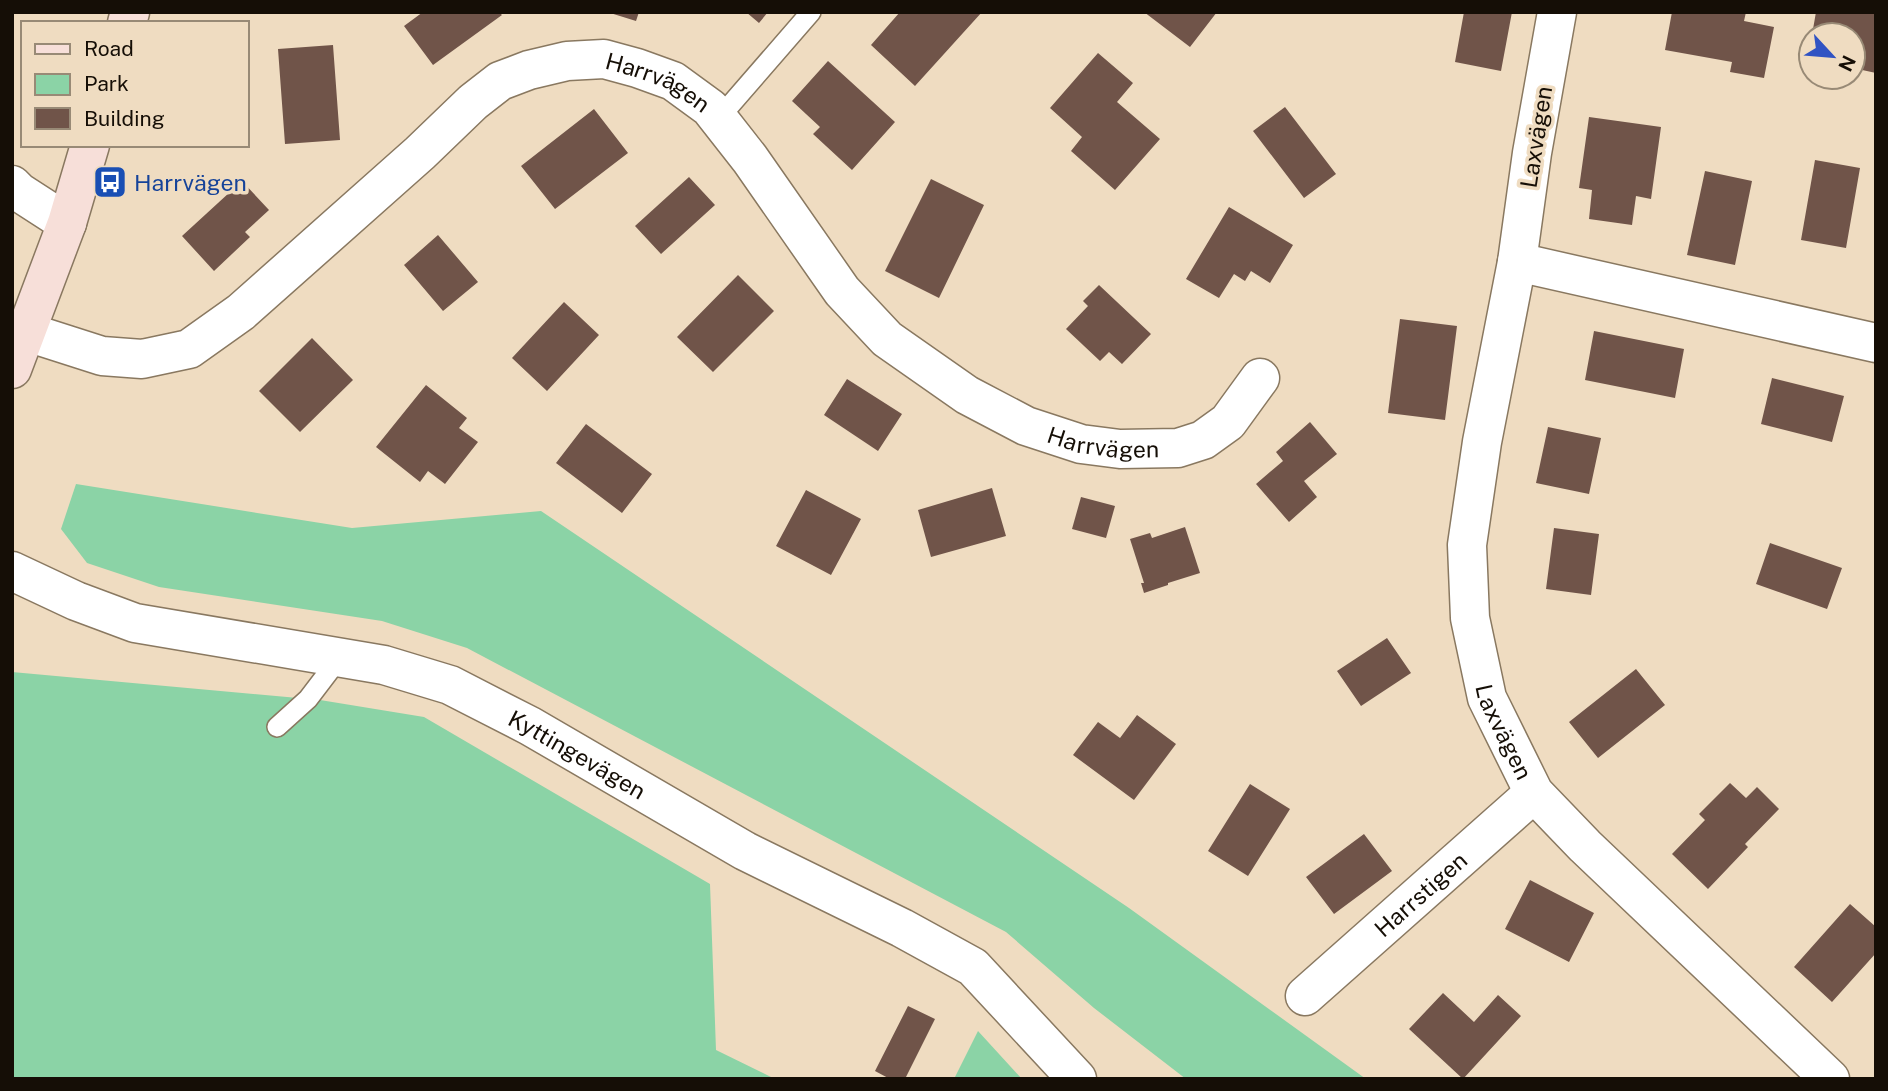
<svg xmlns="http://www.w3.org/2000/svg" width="1888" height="1091" font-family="'Public Sans',sans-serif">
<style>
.green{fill:#8bd3a6}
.building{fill:#705449}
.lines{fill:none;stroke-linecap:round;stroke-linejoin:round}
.lane-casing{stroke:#897860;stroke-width:22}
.street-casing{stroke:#897860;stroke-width:41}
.secondary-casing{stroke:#897860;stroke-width:41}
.lane{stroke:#fff;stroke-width:19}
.street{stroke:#fff;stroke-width:38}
.secondary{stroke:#f7dfd9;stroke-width:38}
.labels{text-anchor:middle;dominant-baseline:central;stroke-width:7;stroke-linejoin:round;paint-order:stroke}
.street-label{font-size:23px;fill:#150e06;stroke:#efdcc1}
.transit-label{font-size:23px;fill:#164399;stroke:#efdcc1;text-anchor:start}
</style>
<rect width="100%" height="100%" fill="#efdcc1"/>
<path class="green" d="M76 484 352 528 541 511 1129 908 1366 1079H1186L1094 1008 1006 932 467 648 382 621 159 587 87 563 61 529Z
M12 672 320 700 424 717 710 884 716 1050 775 1079H12Z
M978 1031 1022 1079H954Z"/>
<path class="building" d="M423 12H499L502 15 433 65 404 26Z
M607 12H639L636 21Z
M746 12H768L759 23Z
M900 12H982L915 86 871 45Z
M1144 12H1217L1190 47Z
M1464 12H1512L1501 71 1455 62Z
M1672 12H1746L1744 21 1774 27 1764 78 1730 72 1732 62 1665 50Z
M1816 12H1876V73L1853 68V35H1812Z
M1810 44 1811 45V75L1804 74Z
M333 45 340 140 285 144 278 49Z
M1098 53 1133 83 1117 102 1160 139 1115 190 1071 151 1082 137 1050 108Z
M828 61 895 122 852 170 813 134 820 127 792 101Z
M1825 77H1853L1851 83Z
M1285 107 1336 174 1304 198 1253 131Z
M594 109 628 153 555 209 521 166Z
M1589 117 1661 127 1651 199 1636 196 1632 225 1589 219 1592 190 1579 188Z
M1815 160 1860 168 1846 248 1801 240Z
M1705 171 1752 181 1735 265 1687 255Z
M689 177 715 205 661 254 635 226Z
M931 179 984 205 939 298 885 271Z
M242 181 269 210 245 232 250 237 214 271 182 236Z
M1229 207 1293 245 1270 283 1251 271 1245 281 1234 274 1219 298 1186 279Z
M438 235 478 282 443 311 404 265Z
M738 275 774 311 713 372 677 337Z
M1099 285 1151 334 1122 364 1109 352 1100 361 1066 329 1088 306 1083 301Z
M564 302 599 335 547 391 512 358Z
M1400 319 1457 326 1445 420 1388 413Z
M1594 331 1684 349 1675 398 1585 380Z
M312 338 353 380 300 432 259 391Z
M1772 378 1844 396 1832 442 1761 424Z
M847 379 902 414 878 451 824 415Z
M426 385 467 418 459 428 478 442 445 484 428 471 420 482 376 447Z
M1310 422 1337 454 1304 481 1317 497 1289 522 1256 484 1283 461 1276 452Z
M586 424 652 474 622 513 556 463Z
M1548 427 1601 438 1589 494 1536 483Z
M992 488 1006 536 931 557 918 510Z
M806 490 861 519 831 575 776 546Z
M1081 497 1115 506 1106 538 1072 529Z
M1185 527 1200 573 1168 583V585L1144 593 1141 583H1144L1130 539 1150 533 1152 538Z
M1554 528 1599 534 1591 595 1546 589Z
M1770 543 1842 568 1827 609 1756 584Z
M1387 638 1411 673 1361 706 1337 671Z
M1636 669 1665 705 1598 758 1569 722Z
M1137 715 1176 744 1134 800 1073 755 1098 722 1120 738Z
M1730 783 1746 798 1757 787 1779 809 1745 844 1748 847 1708 889 1672 854 1705 820 1699 814Z
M1250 784 1290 809 1248 876 1208 851Z
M1364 834 1392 871 1334 914 1306 877Z
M1530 880 1594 913 1569 962 1505 929Z
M1850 904 1876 927V953L1832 1002 1794 967Z
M1443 993 1474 1022 1498 995 1521 1016 1463 1079 1409 1029Z
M908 1006 935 1019 905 1079H890L875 1071Z"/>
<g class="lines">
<defs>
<path id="lane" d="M719 118 811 12
M277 727 308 699 340 657"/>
<g id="street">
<path id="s1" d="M1557 12 1532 153 1517 262 1482 442 1467 545 1470 618 1487 698 1534 793 1585 846 1830 1079"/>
<path d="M12 185 19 192 67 223"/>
<path d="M1517 262 1876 343"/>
<path id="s2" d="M27 332 102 356 142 359 189 349 241 312 420 153 473 102 500 81 529 70 567 61 604 59 637 68 673 81 710 108 750 159 842 291 887 339 967 395 1026 426 1081 444 1120 449 1178 448 1203 440 1228 422 1260 378"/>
<path id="s3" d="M12 571 76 601 135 623 384 665 450 685 530 726 745 851 902 928 973 967 1077 1079"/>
<path id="s4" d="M1305 996 1534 793"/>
</g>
<path id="secondary" d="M127 23 130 12
M12 369 67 223 90 145"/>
</defs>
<use href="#lane" class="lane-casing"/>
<use href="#street" class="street-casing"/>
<use href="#secondary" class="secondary-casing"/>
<use href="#lane" class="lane"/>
<use href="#street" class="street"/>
<use href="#secondary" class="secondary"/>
</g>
<defs>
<symbol id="bus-square" viewBox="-11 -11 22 22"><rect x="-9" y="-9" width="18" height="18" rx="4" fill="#1a4fb4" stroke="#efdcc1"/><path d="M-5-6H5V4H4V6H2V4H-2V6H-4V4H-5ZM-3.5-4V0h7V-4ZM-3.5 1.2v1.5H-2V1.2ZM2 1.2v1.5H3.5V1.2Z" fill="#fff"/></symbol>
</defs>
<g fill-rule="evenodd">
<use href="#bus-square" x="91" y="163" width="38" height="38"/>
</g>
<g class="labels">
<g class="street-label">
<text stroke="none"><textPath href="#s2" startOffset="744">Harrvägen</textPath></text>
<text transform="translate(1536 137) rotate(-81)">Laxvägen</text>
<text stroke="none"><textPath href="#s2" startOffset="1339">Harrvägen</textPath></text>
<text stroke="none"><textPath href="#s1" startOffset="733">Laxvägen</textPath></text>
<text stroke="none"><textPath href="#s3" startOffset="600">Kyttingevägen</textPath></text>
<text stroke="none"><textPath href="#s4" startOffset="154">Harrstigen</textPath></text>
</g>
<g class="transit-label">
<text x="134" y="182">Harrvägen</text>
</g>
</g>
<rect width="1888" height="1091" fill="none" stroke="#150e06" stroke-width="28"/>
<rect x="21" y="21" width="228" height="126" fill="#efdcc1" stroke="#988a76" stroke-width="2"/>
<rect x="35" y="44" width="35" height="10" fill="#f7dfd9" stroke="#988a76" stroke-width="2"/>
<text x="84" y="56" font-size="21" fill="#150e06">Road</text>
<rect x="35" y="74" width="35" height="21" fill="#8bd3a6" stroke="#988a76" stroke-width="2"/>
<text x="84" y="91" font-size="21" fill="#150e06">Park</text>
<rect x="35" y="108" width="35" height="21" fill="#705449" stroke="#988a76" stroke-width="2"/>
<text x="84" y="126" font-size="21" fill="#150e06">Building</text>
<g transform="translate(1832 56) rotate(116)"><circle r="33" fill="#efdcc1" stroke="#988a76" stroke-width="2"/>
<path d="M0-5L12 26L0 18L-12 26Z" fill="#3053c3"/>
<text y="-10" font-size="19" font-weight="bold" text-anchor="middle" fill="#150e06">N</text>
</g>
</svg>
